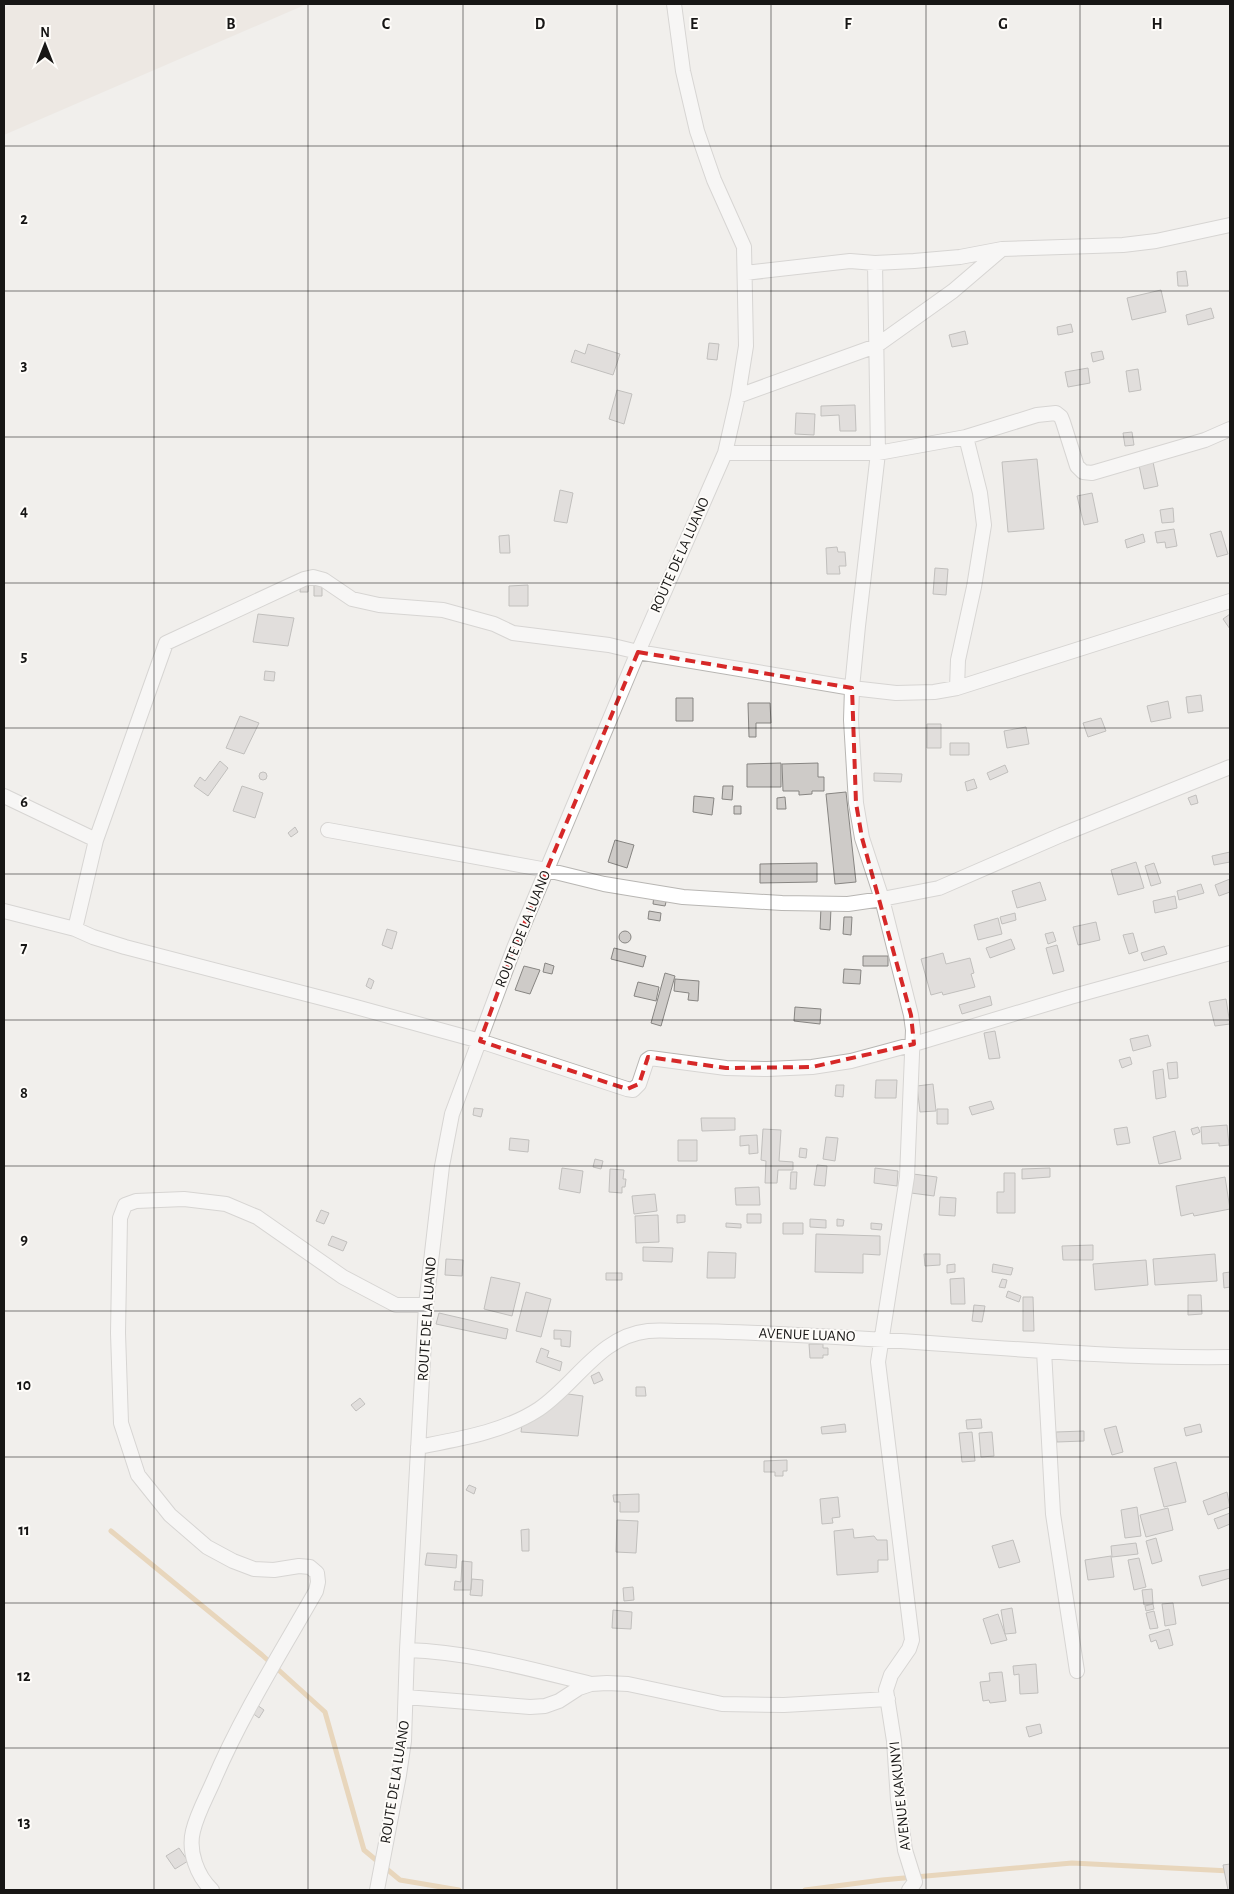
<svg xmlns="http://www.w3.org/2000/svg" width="1234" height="1894" font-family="'Alegreya Sans',sans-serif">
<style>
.built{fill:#e8e1d8}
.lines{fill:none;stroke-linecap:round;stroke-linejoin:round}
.stream{stroke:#deb880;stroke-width:5}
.building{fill:#cecbc8;stroke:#878582}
.street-casing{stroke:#b8b6b3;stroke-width:16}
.street{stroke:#fff;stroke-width:14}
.marked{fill:none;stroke:#d62828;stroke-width:4;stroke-dasharray:10 6;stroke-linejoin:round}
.grid{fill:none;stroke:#171615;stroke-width:1;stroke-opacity:0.55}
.labels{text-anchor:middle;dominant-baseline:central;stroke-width:4;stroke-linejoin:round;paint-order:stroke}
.street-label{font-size:15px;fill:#171615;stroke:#fefcf9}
.grid-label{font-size:16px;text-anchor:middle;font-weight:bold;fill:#171615;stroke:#fefcf9;stroke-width:4;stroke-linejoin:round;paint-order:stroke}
</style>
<rect width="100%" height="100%" fill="#f1efec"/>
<path class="built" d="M13 4H307L4 135V8Z"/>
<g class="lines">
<path class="stream" d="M111 1531 262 1655 325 1712 364 1850 400 1880 459 1890
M805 1890 882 1880 1072 1863 1230 1871"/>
</g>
<path class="building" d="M1186 271 1188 286H1178L1177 272Z
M1161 290 1166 312 1132 320 1127 298Z
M1211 308 1214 318 1188 325 1186 315Z
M1071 324 1073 332 1058 335 1057 327Z
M965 331 968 344 952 347 949 335Z
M709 343 719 344 717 360 707 359Z
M588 344 620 354 613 375 571 362 575 350 585 354Z
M1102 351 1104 359 1093 362 1091 353Z
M1088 368 1090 383 1068 387 1065 372Z
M1138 369 1141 390 1129 392 1126 371Z
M617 390 632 394 624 424 609 419Z
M855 405 856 431H840L839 415 821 416V406Z
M796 413 815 414 814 435 795 434Z
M1132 432 1134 445 1125 446 1123 433Z
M1037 459 1044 529 1008 532 1002 462Z
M1153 462 1158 486 1144 489 1139 465Z
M560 490 573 493 567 523 554 521Z
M1092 493 1098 522 1084 525 1077 496Z
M1173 508 1174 522 1162 523 1160 510Z
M1174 529 1177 546 1166 548 1165 542 1157 543 1155 532Z
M1221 531 1228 554 1217 557 1210 534Z
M1143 534 1145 542 1127 548 1125 540Z
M509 535 510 553H500L499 536Z
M837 547 838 552H845L846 566H839L840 574H827L826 548Z
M935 568 948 569 946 595 933 594Z
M301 581H309L308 592H300Z
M314 581H322V596H314Z
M528 585V606H509V586Z
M258 614 294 618 288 646 253 642Z
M1230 614V629L1223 619Z
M265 671 275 672 274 681 264 680Z
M1201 695 1203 711 1188 713 1186 697Z
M676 698H693V721H676Z
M1168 701 1171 718 1151 722 1147 706Z
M748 703H770L771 723H756V737H749Z
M240 716 259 723 244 754 226 748Z
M1101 718 1106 731 1088 737 1083 723Z
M927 724H941V748H927Z
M1026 727 1029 744 1007 748 1004 731Z
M950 743H969V755H950Z
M220 761 228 768 208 796 194 786 200 777 205 781Z
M781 763V787H747V764Z
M818 763V777H824V791H812V794L799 795V791H783L782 764Z
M1005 765 1008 772 990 780 987 773Z
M259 776a4 4 0 1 1 8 0a4 4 0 1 1-8 0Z
M874 773 902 774 901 782 874 781Z
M974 779 977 788 967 791 965 782Z
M242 786 263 793 255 818 233 811Z
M723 786H733L732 800 722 799Z
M846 792 856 882 835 884 826 794Z
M1196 795 1198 803 1191 805 1188 798Z
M694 796 714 798 712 815 693 812Z
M785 797 786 809H777V798Z
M734 806H741V814H734Z
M295 827 298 832 291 837 288 833Z
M615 840 634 845 627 868 608 862Z
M1230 852V862L1214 865 1212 856Z
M1136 862 1144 888 1118 895 1111 870Z
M817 863V882L760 883V864Z
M1154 863 1161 883 1151 886 1145 866Z
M1230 879V892L1219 896 1215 885Z
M1040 882 1046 900 1017 908 1012 891Z
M1201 884 1204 893 1179 900 1177 891Z
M654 895 667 898 665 906 653 904Z
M1175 896 1177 908 1155 913 1153 901Z
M821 907 831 908 830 930 820 929Z
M649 911 661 913 660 921 648 919Z
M1015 913 1016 920 1002 924 1000 917Z
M844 917H852L851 935 843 934Z
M998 918 1002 934 978 940 974 925Z
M1096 922 1100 940 1078 945 1073 927Z
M387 929 397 932 392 949 382 945Z
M619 937a6 6 0 1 1 12 0a6 6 0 1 1-12 0Z
M1053 932 1056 941 1048 944 1045 934Z
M1133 933 1138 951 1129 954 1123 935Z
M1011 939 1015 949 990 958 986 948Z
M1057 945 1064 971 1053 974 1046 948Z
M1164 946 1167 954 1144 961 1141 953Z
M614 948 646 956 643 967 611 959Z
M943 953 946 964 970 958 974 973 971 974 975 987 943 995 942 992 931 995 921 959Z
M863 956H888V966H863Z
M545 963 554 966 552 974 543 972Z
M524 966 540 970 530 994 515 990Z
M844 969 861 970 860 984 843 983Z
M665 973 675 976 661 1026 651 1023Z
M369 978 374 981 371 989 366 986Z
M675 979 699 981 698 1001 688 1000 689 993 674 991Z
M638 982 659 987 656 1001 634 996Z
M990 996 992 1005 962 1014 959 1005Z
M1226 999 1230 1024 1215 1026 1209 1002Z
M795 1007 821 1009 820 1024 794 1021Z
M995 1031 1000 1058 989 1059 984 1033Z
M1148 1035 1151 1046 1133 1051 1130 1039Z
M1130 1057 1132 1064 1122 1068 1119 1060Z
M1177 1062 1178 1078 1169 1079 1167 1063Z
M1163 1069 1166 1097 1156 1099 1153 1071Z
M876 1080H897L896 1098H875Z
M933 1084 936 1111 920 1112 917 1086Z
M836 1085H844L843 1097 835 1096Z
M991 1101 994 1109 972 1115 969 1107Z
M474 1108 483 1109 481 1117 473 1115Z
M937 1109H948V1124H937Z
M701 1118H735V1130L702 1131Z
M1227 1125 1229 1145 1219 1146V1143L1202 1144 1201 1127Z
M1127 1127 1130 1143 1117 1145 1114 1129Z
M1198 1127 1200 1132 1193 1135 1191 1129Z
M763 1129 781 1130 779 1161 793 1162V1170H778L777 1183H765L766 1161 761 1160Z
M1175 1131 1181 1159 1159 1164 1153 1137Z
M757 1135 758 1153 749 1154V1145L740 1146V1136Z
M826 1137 838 1138 835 1161 823 1159Z
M510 1138 529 1140 528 1152 509 1150Z
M678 1140H697V1161H678Z
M800 1148 807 1149 806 1158 799 1157Z
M595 1159 603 1161 601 1169 593 1167Z
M817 1165 827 1166 825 1186 814 1185Z
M562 1168 583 1171 580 1193 559 1189Z
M875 1168 898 1171 897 1186 874 1183Z
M1050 1168V1177L1022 1179V1169Z
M610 1169 624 1170 623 1179H626L625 1187H622V1193L609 1192Z
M791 1172H797L796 1189H790Z
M1004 1173H1015V1213H997V1192H1004Z
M913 1174 937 1177 934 1196 911 1193Z
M1225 1177 1230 1209 1194 1216 1193 1213 1181 1216 1176 1186Z
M759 1187 760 1205H736L735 1188Z
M655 1194 657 1211 634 1214 632 1196Z
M940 1197 956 1198 955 1216 939 1215Z
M321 1210 329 1213 324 1224 316 1221Z
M747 1214H761V1223H747Z
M658 1215 659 1242 636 1243 635 1216Z
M677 1215H685V1222L677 1223Z
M810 1219 826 1220V1228L810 1227Z
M837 1219 844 1220 843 1226H837Z
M726 1223 741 1224V1228L726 1227Z
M783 1223H803V1234H783Z
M871 1223 882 1224 881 1230 871 1229Z
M816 1234 880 1236V1255L863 1254V1273L815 1272Z
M332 1236 347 1242 343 1251 328 1245Z
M1093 1245V1260H1063L1062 1246Z
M643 1247 673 1248 672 1262 643 1261Z
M708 1252 736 1253 735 1278H707Z
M924 1254H940V1265L925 1266Z
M1215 1254 1217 1281 1155 1285 1153 1259Z
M446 1259 463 1260 462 1276 445 1275Z
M1146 1260 1148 1285 1095 1290 1093 1264Z
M955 1264V1272L947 1273V1265Z
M993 1264 1013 1268 1011 1275 992 1272Z
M1230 1272V1287L1224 1288 1223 1273Z
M606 1273H622V1280H606Z
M491 1277 520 1283 512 1316 484 1309Z
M964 1278 965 1304H951L950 1279Z
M1002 1279 1007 1280 1005 1288 999 1287Z
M1008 1291 1021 1296 1019 1302 1006 1297Z
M526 1292 551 1299 541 1337 516 1331Z
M1188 1295H1201L1202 1314 1188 1315Z
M1023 1297H1033L1034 1331H1023Z
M974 1305 985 1306 982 1322 972 1321Z
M439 1313 508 1329 506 1339 436 1324Z
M554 1330 571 1331 570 1347 561 1346V1339H554Z
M809 1344H823V1348H828V1355H823V1358H810Z
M541 1348 549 1351 547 1357 562 1362 560 1371 536 1362Z
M599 1372 603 1380 594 1384 591 1376Z
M636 1387H645L646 1396H636Z
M568 1394 583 1396 578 1436 521 1432 522 1424Z
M360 1398 365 1404 356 1411 351 1405Z
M981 1419 982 1428 967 1429 966 1420Z
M845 1424 846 1432 822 1434 821 1427Z
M1200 1424 1202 1432 1186 1436 1184 1428Z
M1116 1426 1123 1452 1112 1455 1104 1429Z
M1084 1431V1441L1057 1442 1056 1432Z
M972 1432 975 1461 962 1462 959 1433Z
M992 1432 994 1456 981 1457 979 1433Z
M787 1460V1471H783V1476H775V1472H764V1461Z
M1176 1462 1186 1502 1164 1507 1154 1468Z
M469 1485 476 1488 474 1494 466 1490Z
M1227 1492 1230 1507 1208 1515 1203 1501Z
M639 1494V1512H620V1502H614L613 1495Z
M838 1497 840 1517 832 1518 833 1523 822 1524 820 1499Z
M1137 1507 1141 1536 1125 1538 1121 1510Z
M1168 1508 1173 1530 1146 1537 1140 1515Z
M1230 1513V1524L1218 1529 1214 1519Z
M617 1520 638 1521 636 1553 616 1552Z
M529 1529V1551H522L521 1530Z
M853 1529 854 1538 874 1536 877 1540H887L888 1560H878V1572L837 1575 834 1531Z
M1156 1538 1162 1561 1152 1564 1146 1541Z
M1013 1540 1020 1562 999 1568 992 1546Z
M1136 1543 1138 1554 1112 1557 1111 1546Z
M427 1553 457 1555 456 1568 425 1565Z
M1111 1556 1114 1577 1088 1580 1085 1560Z
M1139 1558 1146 1587 1134 1590 1128 1560Z
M462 1561 472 1562 471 1590H454L455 1581 461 1582Z
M1230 1569V1578L1202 1586 1199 1576Z
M472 1579 483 1580 482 1596 470 1595Z
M633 1587 634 1600 624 1601 623 1588Z
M1152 1589 1153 1604 1144 1605 1142 1590Z
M1173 1603 1176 1624 1165 1626 1162 1604Z
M1153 1604 1154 1609 1146 1611 1145 1606Z
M1012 1608 1016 1633 1005 1634 1001 1610Z
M613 1610 632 1612 631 1629 612 1628Z
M1154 1611 1158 1628 1150 1629 1146 1613Z
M998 1614 1007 1640 991 1644 983 1619Z
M1169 1629 1173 1645 1159 1649 1156 1640 1151 1642 1149 1635Z
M1036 1664 1038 1693 1020 1694 1019 1674 1014 1675 1013 1666Z
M1002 1672 1006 1701 990 1703 989 1700 983 1701 980 1682 990 1681 989 1673Z
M257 1705 264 1710 259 1718 251 1712Z
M1040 1724 1042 1733 1029 1737 1026 1727Z
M179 1848 188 1861 175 1869 166 1856Z
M1230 1864V1890H1228L1223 1865Z"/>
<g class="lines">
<defs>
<path id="street" d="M875 263 878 453 858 626 852 688 851 720 856 803 862 838 882 899 911 1015 913 1030 907 1177 878 1362 912 1640 909 1649 891 1675 886 1690 894 1741 898 1800 905 1850 915 1882 909 1890
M745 273 850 261 875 263 914 261 960 257 1002 249 1123 245 1156 241 1230 225
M738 396 876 346 953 291 1001 250
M725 453H878L966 437 1037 415 1056 413 1061 417 1063 422 1077 466 1083 472 1092 473 1205 440 1230 429
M957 688 958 660 974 587 984 525 980 493 966 437
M4 796 96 840
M328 830 547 870 604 884 683 897 782 903 848 904 882 899 939 888 1061 835 1230 767
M4 911 75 929 93 937 125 947 345 1004 480 1041 627 1089 633 1090 639 1084 647 1060 650 1058 726 1068 767 1069 812 1067 851 1061 914 1044 1070 997 1230 953
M75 929 96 840 166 643 304 579 313 577 324 580 352 599 379 605 443 610 494 624 513 633 609 645 638 652 852 688 896 693 934 692 957 688 1230 601
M1044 1351 1053 1514 1077 1671
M418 1447C459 1439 504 1432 539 1409 576 1384 600 1336 648 1331 659 1330 671 1331 682 1331 720 1331 759 1333 797 1335 941 1341 1086 1359 1230 1357
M407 1650C470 1652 530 1669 591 1684
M406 1697 530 1707 545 1706 559 1701 579 1688 591 1684 607 1683 628 1684 722 1704 784 1705 888 1699
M212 1890C197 1876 188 1851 193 1831 197 1814 206 1798 213 1782 241 1716 280 1654 316 1591L318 1582 317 1573 310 1567 299 1566 274 1570 254 1569 233 1561 207 1547 170 1515 138 1475 121 1423 118 1333 120 1218 125 1205 136 1201 184 1199 226 1204 257 1217 343 1277 396 1305H426
M377 1890 399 1775 404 1741 407 1650 426 1305 442 1166 452 1114 514 948 638 652 725 453 738 396 746 346 744 247 714 180 697 131 683 71 674 4"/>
</defs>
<use href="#street" class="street-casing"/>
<use href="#street" class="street"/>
</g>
<path d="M0 0H1234V1894H0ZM638 652 852 688 856 803 862 838 911 1015 914 1044 812 1067 726 1068 648 1057 639 1084 627 1089 480 1041 514 948Z" fill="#f1efec" fill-opacity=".55" fill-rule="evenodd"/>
<path class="marked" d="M638 652 852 688 856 803 862 838 911 1015 914 1044 812 1067 726 1068 648 1057 639 1084 627 1089 480 1041 514 948Z"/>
<path class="grid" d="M154 4V1890M308 4V1890M463 4V1890M617 4V1890M771 4V1890M926 4V1890M1080 4V1890M4 146H1230M4 291H1230M4 437H1230M4 583H1230M4 728H1230M4 874H1230M4 1020H1230M4 1166H1230M4 1311H1230M4 1457H1230M4 1603H1230M4 1748H1230"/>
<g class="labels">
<g class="street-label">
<text transform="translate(680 555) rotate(-66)">ROUTE DE LA LUANO</text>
<text transform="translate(523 929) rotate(-68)">ROUTE DE LA LUANO</text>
<text transform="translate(427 1319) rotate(-86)">ROUTE DE LA LUANO</text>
<text transform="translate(807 1335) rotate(2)">AVENUE LUANO</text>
<text transform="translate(395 1782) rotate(-81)">ROUTE DE LA LUANO</text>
<text transform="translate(900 1796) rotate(-96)">AVENUE KAKUNYI</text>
</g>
</g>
<g class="grid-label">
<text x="231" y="29">B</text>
<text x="386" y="29">C</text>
<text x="540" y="29">D</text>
<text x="694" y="29">E</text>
<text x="848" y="29">F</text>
<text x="1003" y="29">G</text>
<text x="1157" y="29">H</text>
<text x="24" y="224">2</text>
<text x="24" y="370">3</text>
<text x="24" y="516">4</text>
<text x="24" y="661">5</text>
<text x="24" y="807">6</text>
<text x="24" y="953">7</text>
<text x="24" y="1098">8</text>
<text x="24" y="1244">9</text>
<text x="24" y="1390">10</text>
<text x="24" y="1535">11</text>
<text x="24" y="1681">12</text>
<text x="24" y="1827">13</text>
</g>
<rect width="1234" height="1894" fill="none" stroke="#171615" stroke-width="10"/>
<g transform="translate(45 45)" stroke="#fefcf9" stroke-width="4" paint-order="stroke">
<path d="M0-4L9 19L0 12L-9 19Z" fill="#171615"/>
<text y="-8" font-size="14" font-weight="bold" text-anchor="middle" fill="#171615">N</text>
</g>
</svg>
